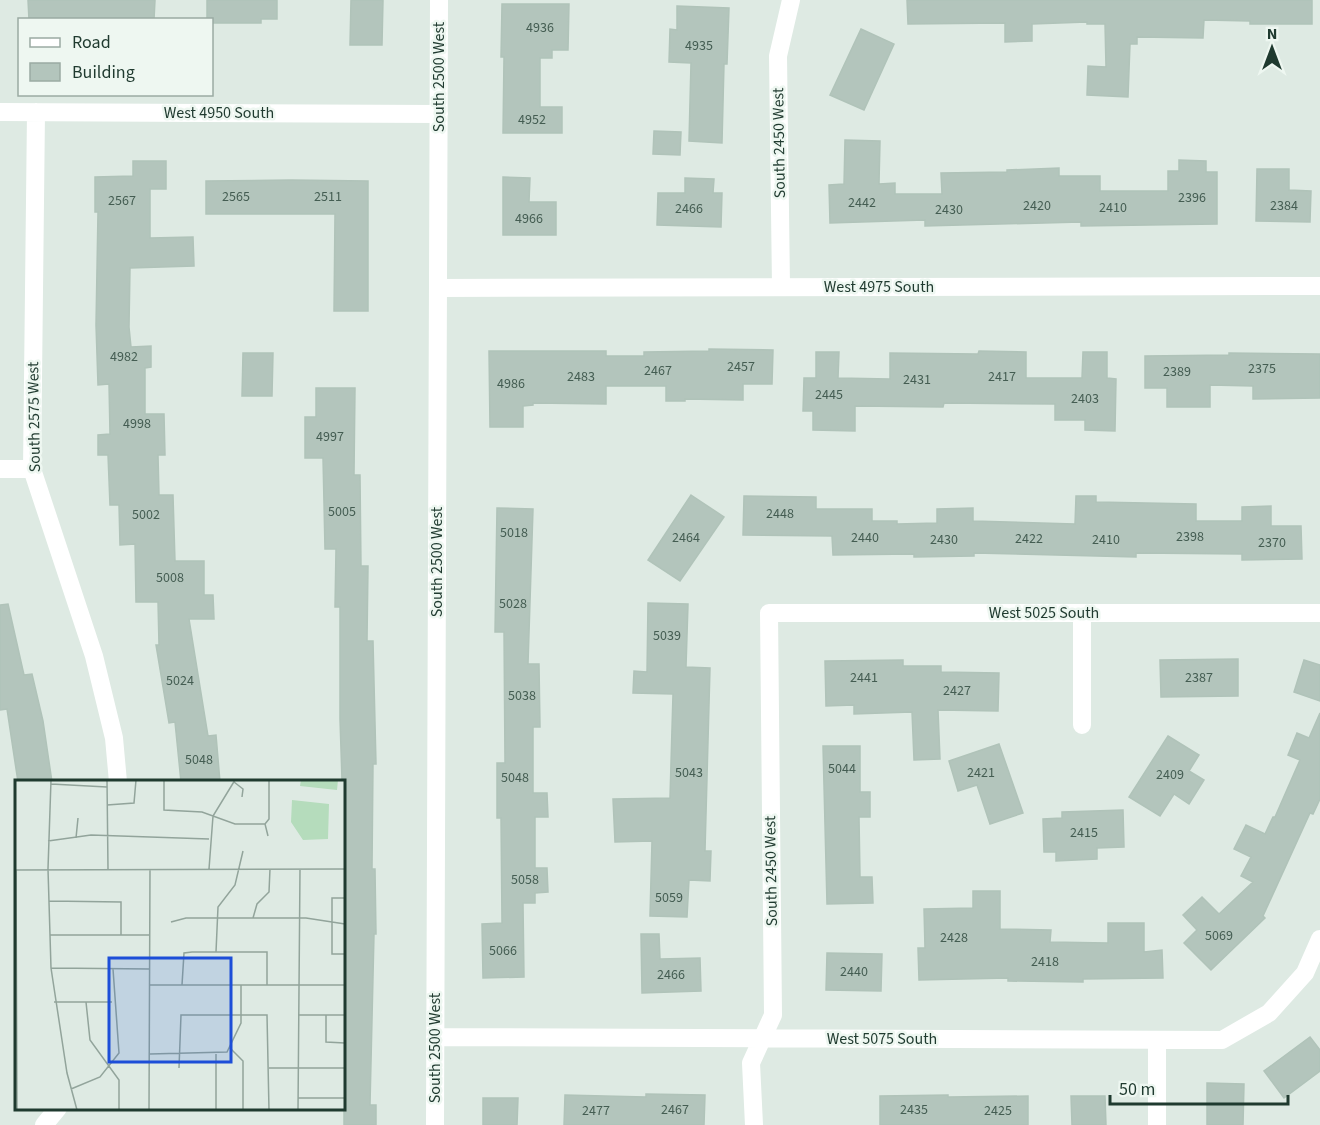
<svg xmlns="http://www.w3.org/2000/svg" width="1320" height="1125" font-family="'Source Sans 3',sans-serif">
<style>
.building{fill:#b3c5bc;stroke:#b0c3b9;stroke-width:1.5}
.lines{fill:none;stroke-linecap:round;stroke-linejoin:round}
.minor{stroke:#fff;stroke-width:18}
.labels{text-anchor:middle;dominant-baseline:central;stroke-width:5;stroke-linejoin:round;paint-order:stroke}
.number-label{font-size:14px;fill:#445d52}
.street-label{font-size:16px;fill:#1f3a2f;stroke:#eef7f1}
.inset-road{fill:none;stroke:#92a49b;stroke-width:1.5}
.view{fill:#1d4ed8;fill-opacity:0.15;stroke:#1d4ed8;stroke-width:3}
.inset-edge{fill:none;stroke:#1f3a2f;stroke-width:3}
</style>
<rect width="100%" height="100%" fill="#deeae3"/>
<path class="building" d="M28 0H155L154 20H29Z
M207 0H277V19H261V23H212V20H207Z
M351 0H383L382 45H350Z
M907 0H1312V24H1250V21L1204 20 1203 38 1137 37V44H1130L1128 97 1087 95 1088 66 1106 67 1105 24H1087V22L1032 24V41L1005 42V23L908 24Z
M502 4H569L568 50H552V58H540V107H562V133H503L504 57H501Z
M677 6 729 8 727 64H724L722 143 689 141 691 63 669 62 670 29 677 30Z
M861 29 894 44 864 110 830 95Z
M654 131 681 132 680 155 653 154Z
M845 140 880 141 879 184 895 183V194H942L941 173 1007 172V170L1059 168V176H1100V191H1168V171H1179V160L1206 161V172H1217V224L1081 226V222L925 226V220L830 223 829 185 844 184Z
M133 161H166V189H150V238L193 237 194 266 130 268 129 327 131 347 151 346V367L145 368V414H164L165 455H158L159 495H173L175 561H204V595H213L214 619H189L208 736 216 735 220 782H181L175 722 169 723 156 645H159L158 602H136L135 544 120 545 119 505H110L108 455H98V435L110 434 109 384 98 385 96 325 98 212H95V177L133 176Z
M1257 169H1289V190L1311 191 1310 222 1256 221Z
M503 177 530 178 529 202H556V235H503Z
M685 178 714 179 713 193H722L721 227 657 225 658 193H685Z
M291 180 368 181V311H334L335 214H206V181Z
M709 349 773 350 772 384H743V400L685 399V401H666V386H606V404L533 403V405L523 406V427H490L489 351H606V356H644V352L709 351Z
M979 351 1026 352V378H1082L1083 352H1107V378L1116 379 1115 431 1085 430V420H1055V404L944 403 943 407 855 406V431L813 430V411H803L804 378H816V352H839L838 378 890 379V353L978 354Z
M243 353H273L272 396H242Z
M1229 353 1320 354V398L1253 399V386L1210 385V407H1167V388H1145V356L1229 355Z
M316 388H355L354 475H360L361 566H368L367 641H373L376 764H373L372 869H375L376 934H374L370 1105H376V1125H344V780H342L340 719V607H335L336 549H325L323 458H305V417H316Z
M691 495 724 517 680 581 648 560Z
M744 496 816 497V509H872V521H897V524L937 523V509L973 508V521L1075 524 1076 496H1096V502L1196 504V521H1242V507L1271 506V526H1301L1302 559 1242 560V554L1136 553V557L974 553V556L914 557V554L833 555 832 536 743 535Z
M497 508 533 509 528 664H539L540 727H533V793H547L548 817H535V868H547L548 892 535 893V903H523L524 977 483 978 482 924 502 923 501 818H497V763H505L504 632H495Z
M648 603 688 604 686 667 710 668 705 851H711L710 881 689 880 687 917 650 916 652 841 615 842 613 799 670 798 673 694 633 693 634 671 647 672Z
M8 604 24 675 32 674 43 721 52 782H18L7 709 0 710V605Z
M1238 659V696L1161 697 1160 660Z
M903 660V666H941V672L999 673 998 711 938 710 940 759 914 760 912 712 854 714V705L826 706 825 661Z
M1304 660 1320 665V701L1294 692Z
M1320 713V799L1313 814 1310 813 1263 916 1265 918 1211 970 1184 943 1197 930 1183 915 1202 897 1219 914 1253 882 1241 876 1251 857 1234 849 1246 825 1265 834 1273 817H1275L1300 760 1288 755 1297 733 1309 738Z
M1168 736 1199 755 1189 771 1204 780 1189 804 1174 794 1160 816 1129 797Z
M999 744 1023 813 990 824 977 785 958 791 949 761Z
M823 746H860V792H870V817H859L860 877H872L873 903 827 904Z
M1123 810 1124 847 1097 848V859L1056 861V852H1044L1043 819 1062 818V812Z
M973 891H1000V929L1051 930 1050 942 1108 943V923H1144V952L1162 950 1163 978 1083 979V982L1008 981V978L919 980 918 948H925L924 909 973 908Z
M641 934H659L660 959 700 958 701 991 642 993Z
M827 953 882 954 881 991 826 990Z
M1310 1037 1320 1050V1071L1284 1098 1264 1071Z
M1207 1083 1244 1084 1243 1125H1207Z
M646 1094 705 1095 704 1125H564L565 1095 646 1097Z
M948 1095V1097L1028 1096V1125H880V1096Z
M1071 1096H1105L1106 1125H1072Z
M483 1098H518L517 1125H483Z"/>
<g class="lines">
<path class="minor" d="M0 112 439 114
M36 112 32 469 94 656 114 738 118 782
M781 287 778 56 791 0
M438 288 1320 286
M0 469H32
M1082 613V725
M435 1037 1222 1040 1269 1013 1305 973 1320 939
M1157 1040V1125
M44 1125 58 1108
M435 1125 439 0
M754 1125 751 1063 773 1015 769 613H1320"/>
</g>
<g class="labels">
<g class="number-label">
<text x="540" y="28">4936</text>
<text x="699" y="46">4935</text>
<text x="532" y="120">4952</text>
<text x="236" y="197">2565</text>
<text x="328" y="197">2511</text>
<text x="1192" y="198">2396</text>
<text x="122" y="201">2567</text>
<text x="862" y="203">2442</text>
<text x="1037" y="206">2420</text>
<text x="1284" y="206">2384</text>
<text x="1113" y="208">2410</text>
<text x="689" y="209">2466</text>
<text x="949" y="210">2430</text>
<text x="529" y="219">4966</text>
<text x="124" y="357">4982</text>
<text x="741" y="367">2457</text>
<text x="1262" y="369">2375</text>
<text x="658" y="371">2467</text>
<text x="1177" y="372">2389</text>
<text x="581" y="377">2483</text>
<text x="1002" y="377">2417</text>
<text x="917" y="380">2431</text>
<text x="511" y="384">4986</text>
<text x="829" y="395">2445</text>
<text x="1085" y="399">2403</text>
<text x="137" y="424">4998</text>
<text x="330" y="437">4997</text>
<text x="342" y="512">5005</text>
<text x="780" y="514">2448</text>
<text x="146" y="515">5002</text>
<text x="514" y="533">5018</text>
<text x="1190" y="537">2398</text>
<text x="686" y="538">2464</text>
<text x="865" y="538">2440</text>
<text x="1029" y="539">2422</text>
<text x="944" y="540">2430</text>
<text x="1106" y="540">2410</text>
<text x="1272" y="543">2370</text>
<text x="170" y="578">5008</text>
<text x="513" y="604">5028</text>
<text x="667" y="636">5039</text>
<text x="864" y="678">2441</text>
<text x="1199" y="678">2387</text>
<text x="180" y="681">5024</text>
<text x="957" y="691">2427</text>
<text x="522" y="696">5038</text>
<text x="199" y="760">5048</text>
<text x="842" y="769">5044</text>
<text x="689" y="773">5043</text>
<text x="981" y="773">2421</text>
<text x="1170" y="775">2409</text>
<text x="515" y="778">5048</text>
<text x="1084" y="833">2415</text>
<text x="525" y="880">5058</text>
<text x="669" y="898">5059</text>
<text x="1219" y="936">5069</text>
<text x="954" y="938">2428</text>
<text x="503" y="951">5066</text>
<text x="1045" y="962">2418</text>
<text x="854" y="972">2440</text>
<text x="671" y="975">2466</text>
<text x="675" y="1110">2467</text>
<text x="914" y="1110">2435</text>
<text x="596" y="1111">2477</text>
<text x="998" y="1111">2425</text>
</g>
<g class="street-label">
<text transform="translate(439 77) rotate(-90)">South 2500 West</text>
<text x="219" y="113">West 4950 South</text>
<text transform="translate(779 143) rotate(-91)">South 2450 West</text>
<text x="879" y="287">West 4975 South</text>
<text transform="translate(34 417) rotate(-91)">South 2575 West</text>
<text transform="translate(437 562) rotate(-90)">South 2500 West</text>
<text x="1044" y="613">West 5025 South</text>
<text transform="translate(771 871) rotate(-91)">South 2450 West</text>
<text x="882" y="1039">West 5075 South</text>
<text transform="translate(435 1048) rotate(-90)">South 2500 West</text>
</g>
</g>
<g transform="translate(15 780)">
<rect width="330" height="330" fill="#deeae3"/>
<path d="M286 0H323L322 10 285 6ZM277 20 314 24 313 59 288 60 276 42Z" fill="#b5dcbc"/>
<path class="inset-road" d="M36 0 33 89 36 188 52 293 62 330M92 0 93 89M149 0V30L187 32 220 44H250M219 2 228 9 227 17M36 4 92 7M92 25 119 23 121 0M253 56 250 44 254 39V0M61 58 63 38M33 61 76 55 194 59M194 89 198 36 220 0M0 90 330 89M1 90 2 330M330 118H317V174H330M34 121 106 122V155M238 138 242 124 254 112 255 89M156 142 171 138H291L330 144M35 155H135M201 172 203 127 220 105 228 71M36 188 135 189M135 205H330M167 205 169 173 177 172H252V205M39 222H97M71 222 75 260 104 300V330M283 235H330M311 235V262L330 263M215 268 228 281V330M135 274 212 272 226 243V205M164 288 166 235H252L254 330M254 288H330M56 309 85 297 104 273 98 189M283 318H330M134 330 135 89M201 330V274M283 330 285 89"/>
<path class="view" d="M94 178H216V282H94Z"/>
<rect width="330" height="330" class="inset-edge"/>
</g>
<rect x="18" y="18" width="195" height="78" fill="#eef7f1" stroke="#9baba3" stroke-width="1.5"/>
<rect x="30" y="38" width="30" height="9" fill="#ffffff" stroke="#9baba3" stroke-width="1.5"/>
<text x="72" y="48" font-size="18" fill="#1f3a2f">Road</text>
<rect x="30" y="63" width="30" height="18" fill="#b3c5bc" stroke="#9baba3" stroke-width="1.5"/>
<text x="72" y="78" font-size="18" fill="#1f3a2f">Building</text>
<g transform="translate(1272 48)" stroke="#eef7f1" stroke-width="4.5" paint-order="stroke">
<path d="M0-4.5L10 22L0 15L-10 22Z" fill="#1f3a2f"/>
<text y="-9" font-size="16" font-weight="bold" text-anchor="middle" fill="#1f3a2f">N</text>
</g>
<path d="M1110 1095v9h178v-9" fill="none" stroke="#1f3a2f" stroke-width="3"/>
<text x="1119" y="1095" font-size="18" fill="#1f3a2f" stroke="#eef7f1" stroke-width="4.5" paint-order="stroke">50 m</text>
</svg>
